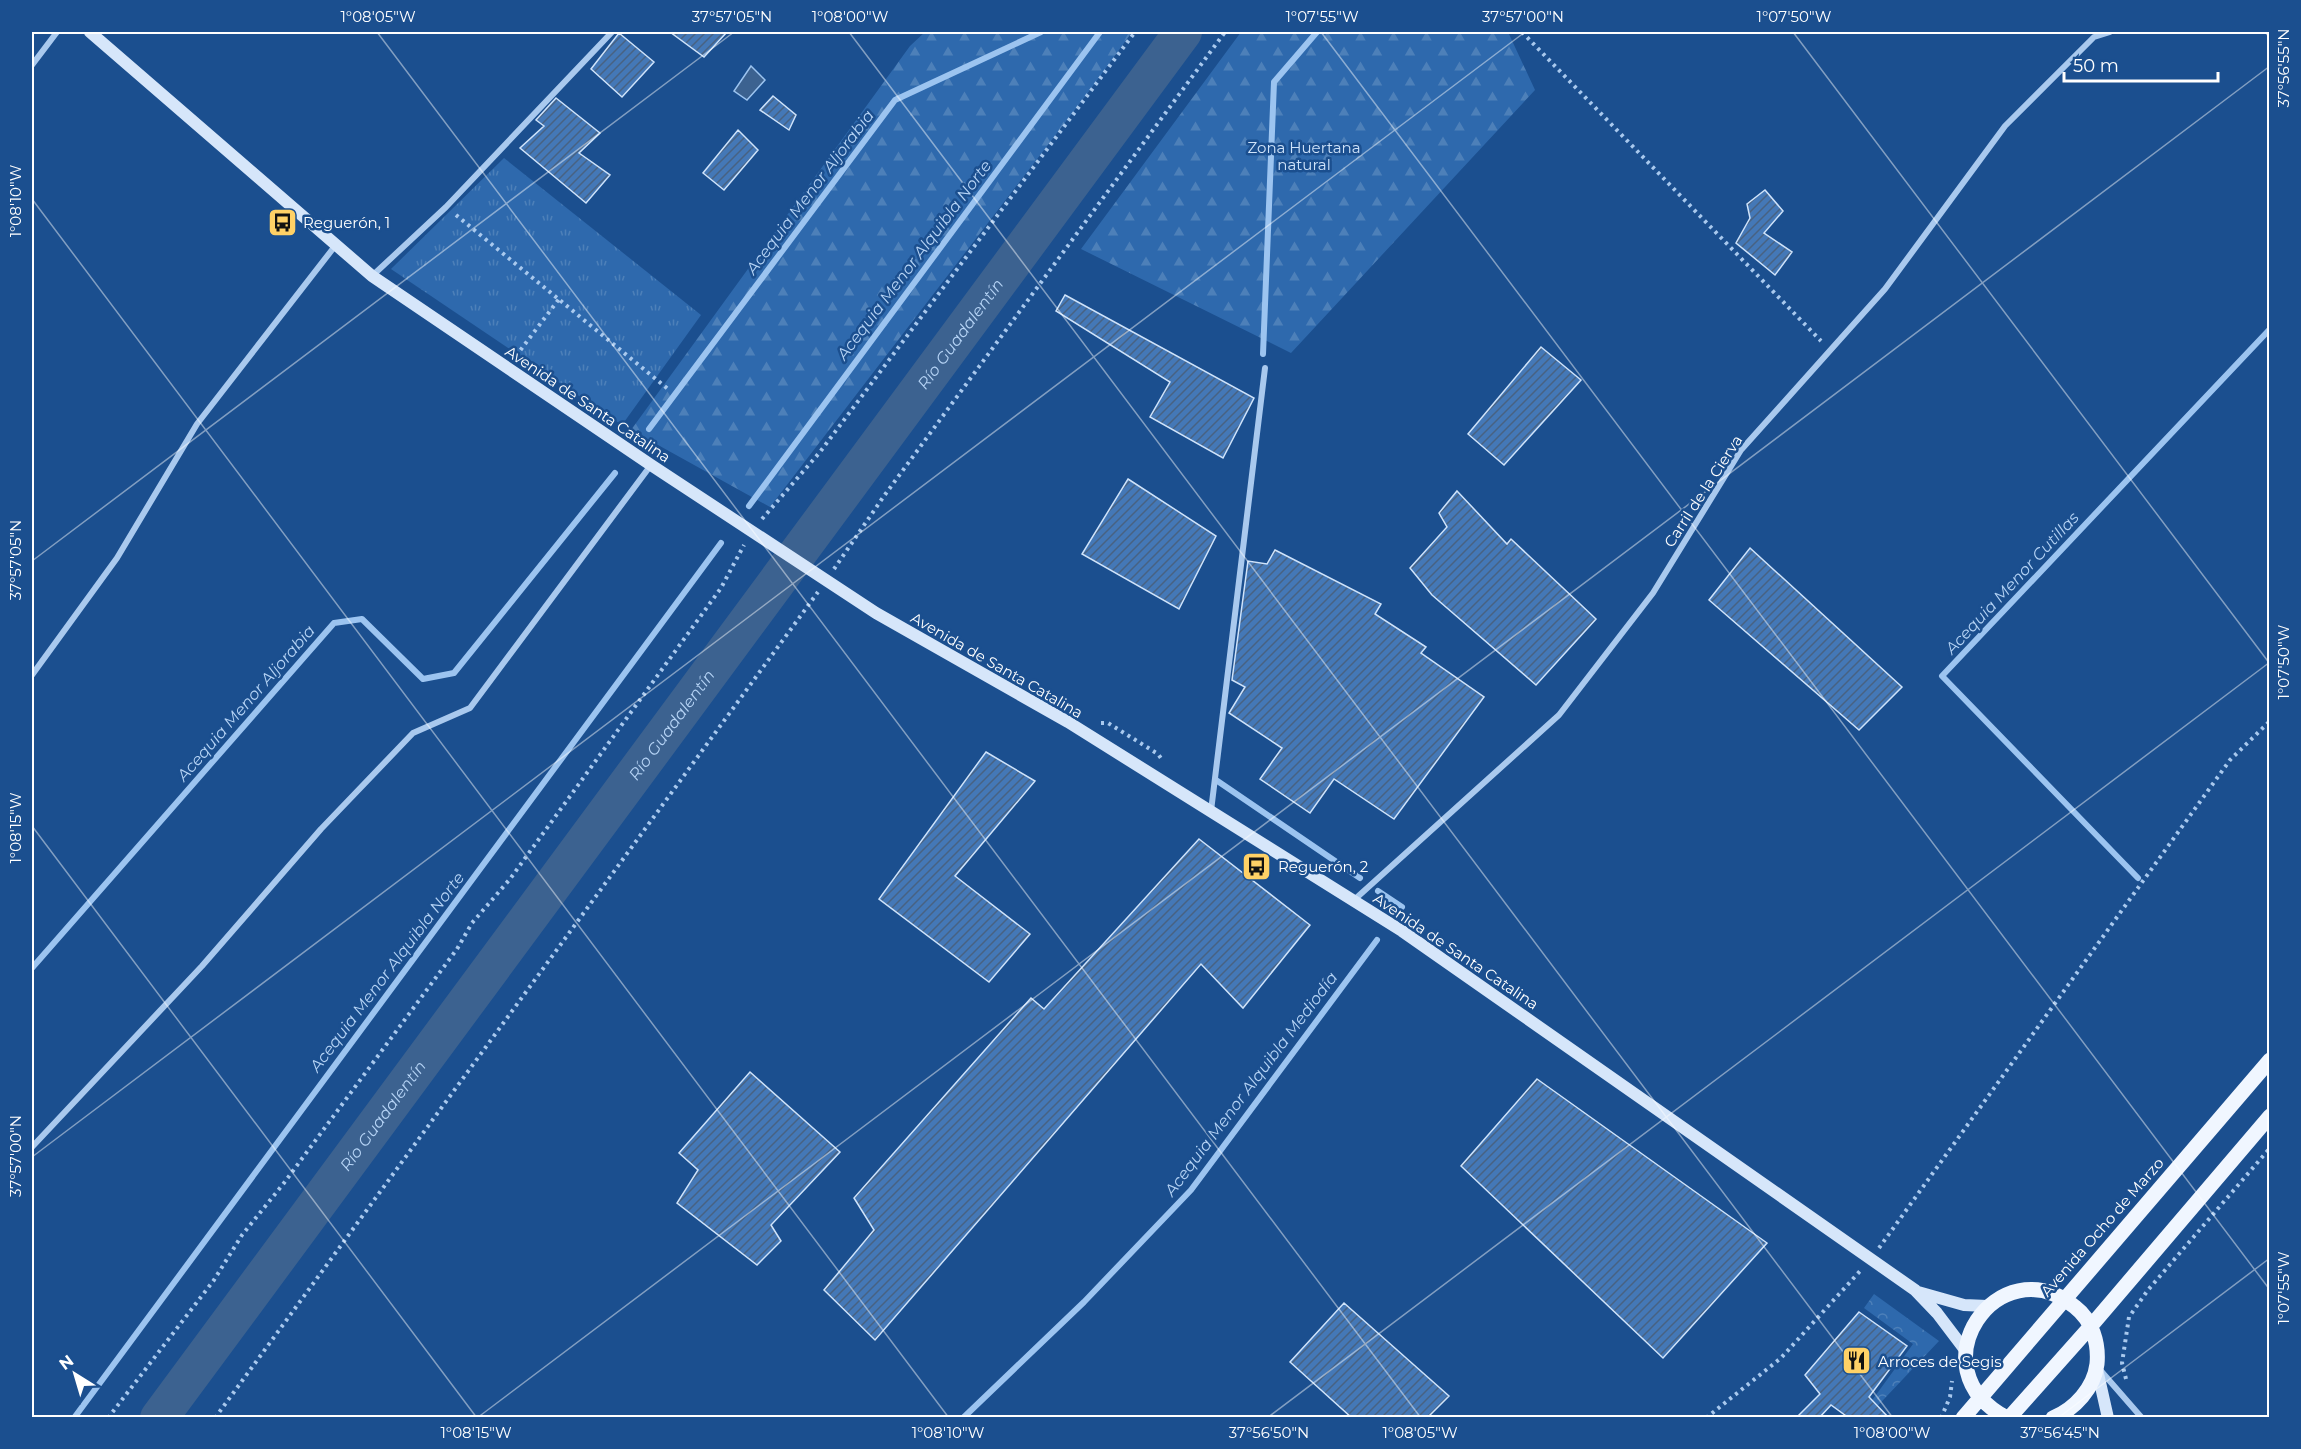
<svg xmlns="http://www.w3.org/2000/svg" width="2301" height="1449" font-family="Montserrat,sans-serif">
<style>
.grass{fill:url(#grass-tufts)}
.forest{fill:url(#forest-firs)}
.park{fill:url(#park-crowns)}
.water{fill:#3c6290;stroke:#9cc4f0;stroke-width:1.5}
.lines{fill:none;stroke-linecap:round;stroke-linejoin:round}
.stream{stroke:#9cc4f0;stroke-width:6}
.river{stroke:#3c6290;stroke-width:38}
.building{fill:url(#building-hatch);stroke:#cfe3fa;stroke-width:1.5}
.path{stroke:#a9c9ee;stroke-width:4;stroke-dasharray:3 4.5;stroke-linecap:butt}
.minor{stroke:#a9c9ee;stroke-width:6}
.secondary{stroke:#d6e6fa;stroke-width:12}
.primary{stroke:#f0f6ff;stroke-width:15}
.ticks{fill:none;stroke:#fff;stroke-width:1.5;stroke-opacity:0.45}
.labels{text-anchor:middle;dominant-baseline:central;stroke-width:5;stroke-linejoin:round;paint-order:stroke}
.park-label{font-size:15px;fill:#cfe3fa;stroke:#1b4f8f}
.poi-label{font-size:15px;fill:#fff;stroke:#1b4f8f;text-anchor:start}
.street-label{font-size:15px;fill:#fff;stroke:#1b4f8f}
.water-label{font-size:16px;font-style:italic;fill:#b5d3f5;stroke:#1b4f8f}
.neatline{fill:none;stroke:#fff;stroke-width:2}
.ticks-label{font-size:15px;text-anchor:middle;fill:#fff}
</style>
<defs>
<pattern id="grass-tufts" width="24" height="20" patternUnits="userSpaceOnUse" patternTransform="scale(1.5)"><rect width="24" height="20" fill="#2e69ad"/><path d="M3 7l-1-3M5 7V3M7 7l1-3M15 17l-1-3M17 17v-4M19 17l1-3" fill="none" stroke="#4d80b9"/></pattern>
<pattern id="forest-firs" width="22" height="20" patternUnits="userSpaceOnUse" patternTransform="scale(1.5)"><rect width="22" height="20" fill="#2e69ad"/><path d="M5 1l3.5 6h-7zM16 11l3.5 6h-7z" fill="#4d80b9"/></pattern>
<pattern id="park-crowns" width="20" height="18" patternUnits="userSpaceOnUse" patternTransform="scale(1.5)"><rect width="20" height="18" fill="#2e69ad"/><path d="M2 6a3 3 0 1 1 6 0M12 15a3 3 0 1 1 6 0" fill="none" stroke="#4d80b9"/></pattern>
<pattern id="building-hatch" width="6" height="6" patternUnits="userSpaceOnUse" patternTransform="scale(1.5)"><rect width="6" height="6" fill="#4478b7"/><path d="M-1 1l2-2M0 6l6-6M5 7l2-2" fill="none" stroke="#486282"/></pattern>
</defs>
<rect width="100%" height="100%" fill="#1b4f8f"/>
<path class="grass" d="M504 158 701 315 622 425 391 269Z"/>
<path class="forest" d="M925 32H1132L1090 90 770 507 631 430 910 46Z
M1241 32H1508L1535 90 1291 353 1081 249Z"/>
<path class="park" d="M1874 1294 1939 1341 1867 1417 1865 1410 1913 1344 1864 1308Z"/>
<path class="water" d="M751 66 765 80 747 100 734 91Z"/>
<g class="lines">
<path class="stream" d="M1263 354 1274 82 1317 32
M649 429 895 100 1041 32
M749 506 1100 32
M1216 780 1360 878
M2138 878 1942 676 2270 329
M1378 891 1402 907
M32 968 334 623 362 619 423 679 454 673 615 473
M74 1418 721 543
M963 1418 1084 1302 1191 1190 1377 940"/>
<path class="river" id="s1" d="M159 1418 1183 32"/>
</g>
<path class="building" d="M670 32H727L704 57Z
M619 33 654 62 622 97 591 69Z
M773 96 796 115 789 130 760 110Z
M556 98 600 133 579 153 610 175 586 203 520 148 544 126 536 120Z
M738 130 758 150 724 190 703 173Z
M1765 190 1783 211 1764 233 1792 252 1775 275 1736 243 1750 218 1747 204Z
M1065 295 1254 398 1223 458 1150 417 1170 382 1056 311Z
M1541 347 1581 380 1504 465 1468 434Z
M1128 479 1216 536 1179 609 1082 554Z
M1457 491 1507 544 1511 539 1596 619 1536 685 1432 595 1410 568 1447 527 1439 513Z
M1750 548 1902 687 1859 730 1709 600Z
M1275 550 1381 604 1375 614 1426 647 1421 653 1484 697 1394 819 1334 779 1310 813 1260 779 1282 748 1229 713 1245 687 1232 680 1248 561 1267 564Z
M986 752 1035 781 955 876 1030 934 989 982 879 899Z
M1199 839 1310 925 1243 1008 1201 964 875 1340 824 1290 874 1230 854 1198 1031 998 1044 1009Z
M750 1072 840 1152 771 1225 781 1241 757 1265 677 1203 698 1170 679 1153Z
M1537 1079 1767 1243 1663 1358 1461 1166Z
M1344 1303 1449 1396 1427 1418H1352L1290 1362Z
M1859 1312 1907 1346 1869 1397 1889 1418H1849L1831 1405 1819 1418H1796L1820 1394 1805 1375Z"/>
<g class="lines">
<path class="path" d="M1522 32 1821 341
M456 215 668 389
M516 356 559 299
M762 519 820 452 1135 32
M834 569 884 496 1225 32
M1101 723H1108L1158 754 1163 761
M1879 1248 2230 760 2270 721
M2126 1379 2122 1363 2129 1317 2148 1290 2270 1148
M108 1418 214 1280 242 1235 284 1183 457 949 472 923 510 879 721 588 744 545
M215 1418 818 592
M1706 1418 1781 1358 1861 1270
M1941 1418 1950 1397 1952 1381"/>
<path class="minor" d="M32 65 57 32
M372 276 446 207 612 32
M32 675 117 558 197 424 335 246
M1211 811 1265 368
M1354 900 1559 715 1653 593 1741 450 1885 289 2005 126 2094 37 2110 32
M32 1147 202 966 321 829 413 733 470 708 651 465
M2101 1371 2142 1418"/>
<path class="secondary" d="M90 32 372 276 651 465 876 613 1068 722 1402 931 1915 1290 1937 1313 1965 1350
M1918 1292 1964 1305 1987 1306
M2097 1369 2108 1418"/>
<path class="primary" d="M1963 1418 2270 1060
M2007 1418C1913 1369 1998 1244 2075 1307 2092 1320 2099 1343 2097 1364 2094 1388 2075 1409 2053 1418
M2009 1418 2091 1326 2270 1116"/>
</g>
<path class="ticks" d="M377 32 1421 1418M849 32 1893 1418M1321 32 2270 1290M1793 32 2270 664M2265 32 2270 38M32 199 949 1418M32 561 734 32M32 826 477 1418M32 1157 1525 32M477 1418 2270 66M1267 1418 2270 662M2058 1418 2270 1258"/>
<defs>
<symbol id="bus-square" viewBox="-11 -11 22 22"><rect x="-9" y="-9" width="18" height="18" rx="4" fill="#ffd166" stroke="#1b4f8f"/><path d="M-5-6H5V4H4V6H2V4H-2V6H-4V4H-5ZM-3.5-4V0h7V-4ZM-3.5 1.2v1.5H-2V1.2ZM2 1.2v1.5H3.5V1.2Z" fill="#111"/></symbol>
<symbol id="restaurant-square" viewBox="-11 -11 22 22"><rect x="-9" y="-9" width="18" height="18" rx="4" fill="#ffd166" stroke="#1b4f8f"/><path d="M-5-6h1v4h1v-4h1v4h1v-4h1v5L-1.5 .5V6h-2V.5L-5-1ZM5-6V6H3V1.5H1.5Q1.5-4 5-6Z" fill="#111"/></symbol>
</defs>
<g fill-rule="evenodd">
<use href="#bus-square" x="266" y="206" width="33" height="33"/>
<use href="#bus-square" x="1240" y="850" width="33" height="33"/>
<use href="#restaurant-square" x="1840" y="1344" width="33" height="33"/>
</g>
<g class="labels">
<g class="park-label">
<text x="1304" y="147">Zona Huertana<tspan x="1304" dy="17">natural</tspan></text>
</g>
<g class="poi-label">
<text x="303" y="222">Reguerón, 1</text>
<text x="1278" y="866">Reguerón, 2</text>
<text x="1878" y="1361">Arroces de Segis</text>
</g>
<g class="street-label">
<text transform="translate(588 404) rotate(34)">Avenida de Santa Catalina</text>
<text transform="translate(1703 491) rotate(-57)">Carril de la Cierva</text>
<text transform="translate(997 665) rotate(30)">Avenida de Santa Catalina</text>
<text transform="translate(1456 951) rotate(34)">Avenida de Santa Catalina</text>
<text transform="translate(2102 1227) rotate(-49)">Avenida Ocho de Marzo</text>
</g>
<g class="water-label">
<text transform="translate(810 192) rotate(-53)">Acequia Menor Aljorabia</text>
<text transform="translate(914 260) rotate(-53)">Acequia Menor Alquibla Norte</text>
<text stroke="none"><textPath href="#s1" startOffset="1348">Río Guadalentín</textPath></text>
<text transform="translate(2012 583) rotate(-47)">Acequia Menor Cutillas</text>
<text transform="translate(246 703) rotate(-49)">Acequia Menor Aljorabia</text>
<text stroke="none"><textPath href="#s1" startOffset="862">Río Guadalentín</textPath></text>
<text transform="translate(387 972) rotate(-53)">Acequia Menor Alquibla Norte</text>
<text transform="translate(1251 1084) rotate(-53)">Acequia Menor Alquibla Mediodía</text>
<text stroke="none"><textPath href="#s1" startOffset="376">Río Guadalentín</textPath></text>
</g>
</g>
<rect width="2301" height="1449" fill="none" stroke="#1b4f8f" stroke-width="66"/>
<g transform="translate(75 1374) rotate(323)" stroke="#1b4f8f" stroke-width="4.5" paint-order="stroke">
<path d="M0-4.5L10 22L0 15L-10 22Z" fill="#ffffff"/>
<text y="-9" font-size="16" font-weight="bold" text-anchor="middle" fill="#ffffff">N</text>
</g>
<path d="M2064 72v9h154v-9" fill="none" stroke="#ffffff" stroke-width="3"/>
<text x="2073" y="72" font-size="18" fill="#ffffff" stroke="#1b4f8f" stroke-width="4.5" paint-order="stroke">50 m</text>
<rect x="33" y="33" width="2235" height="1383" class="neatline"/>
<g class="ticks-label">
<text x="378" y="22">1°08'05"W</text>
<text x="732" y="22">37°57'05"N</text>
<text x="850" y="22">1°08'00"W</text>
<text x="1322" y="22">1°07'55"W</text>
<text x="1523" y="22">37°57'00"N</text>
<text x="1794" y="22">1°07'50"W</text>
<text transform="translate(2284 68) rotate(-90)" y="5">37°56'55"N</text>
<text transform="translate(16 201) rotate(-90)" y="5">1°08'10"W</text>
<text transform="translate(16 560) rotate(-90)" y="5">37°57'05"N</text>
<text transform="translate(2284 662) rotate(-90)" y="5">1°07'50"W</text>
<text transform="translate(16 828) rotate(-90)" y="5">1°08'15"W</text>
<text transform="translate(16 1156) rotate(-90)" y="5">37°57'00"N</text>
<text transform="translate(2284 1288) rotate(-90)" y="5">1°07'55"W</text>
<text x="476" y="1438">1°08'15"W</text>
<text x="948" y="1438">1°08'10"W</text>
<text x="1269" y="1438">37°56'50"N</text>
<text x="1420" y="1438">1°08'05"W</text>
<text x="1892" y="1438">1°08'00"W</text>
<text x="2060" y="1438">37°56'45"N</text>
</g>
</svg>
